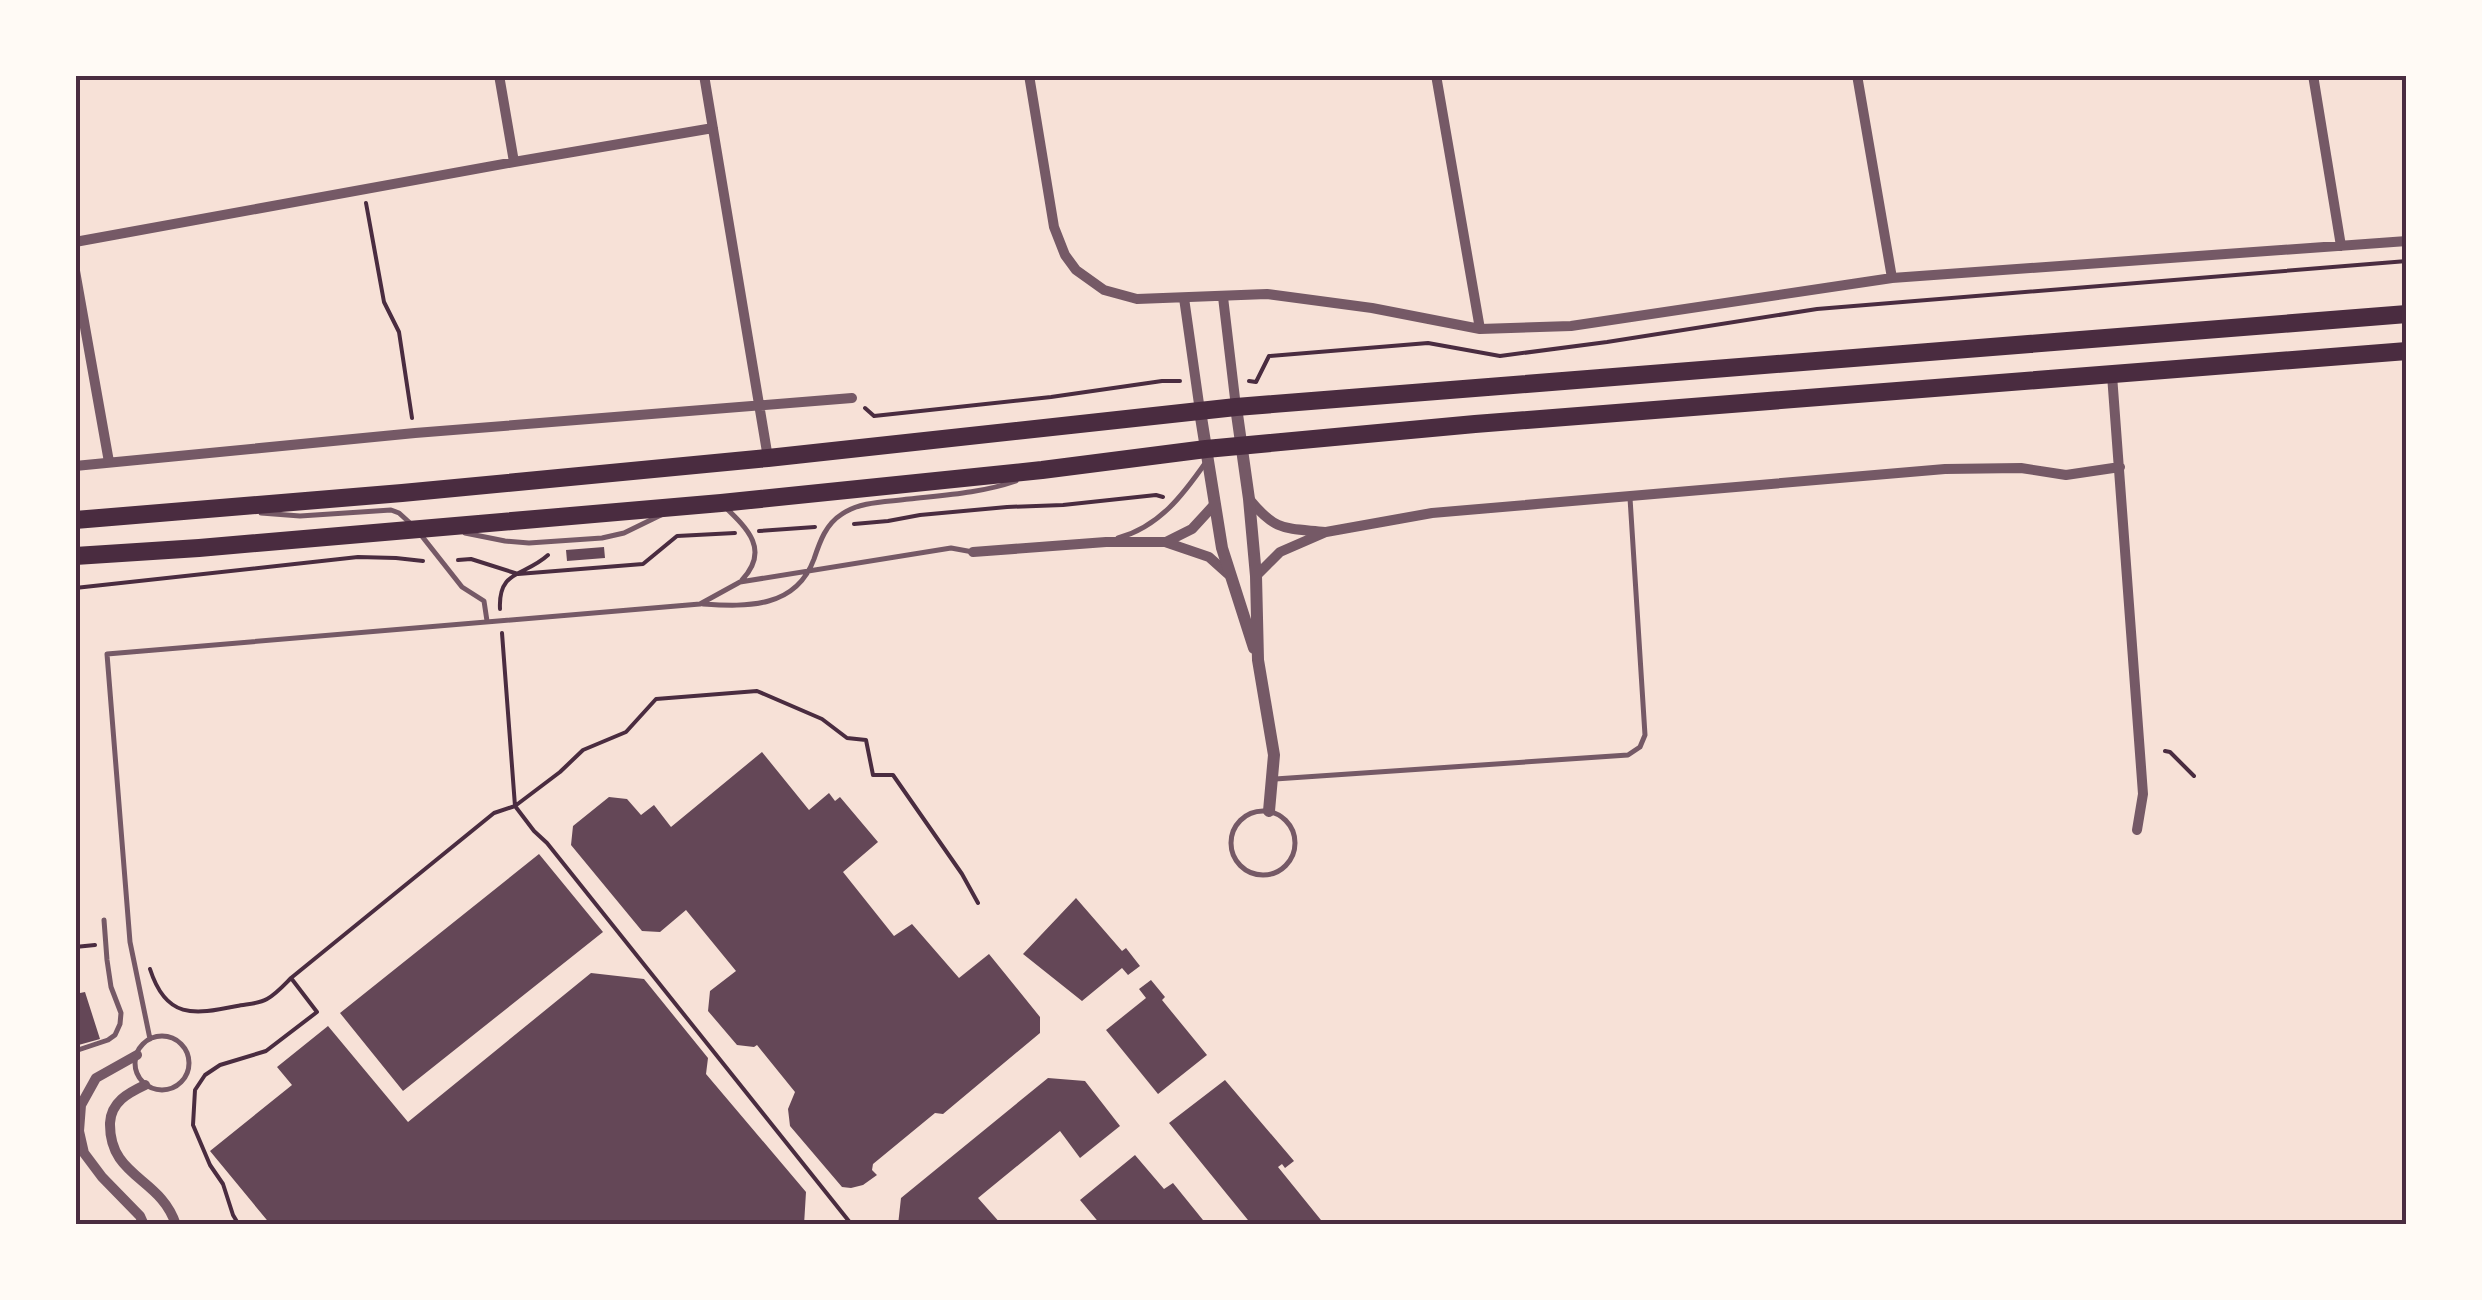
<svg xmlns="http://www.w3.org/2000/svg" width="2482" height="1300" font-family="'Source Sans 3',sans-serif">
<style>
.building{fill:#644757}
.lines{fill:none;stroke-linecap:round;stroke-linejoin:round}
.path{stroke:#4a2c40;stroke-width:4}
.service{stroke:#755966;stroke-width:5}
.minor{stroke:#755966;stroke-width:10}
.tertiary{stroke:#755966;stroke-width:12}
.trunk{stroke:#4a2c40;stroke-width:18}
.neatline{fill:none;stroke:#4a2c40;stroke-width:4}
</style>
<rect width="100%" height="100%" fill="#f7e1d7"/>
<path class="building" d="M604 547 605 558 567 561 566 550Z
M762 752 809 810 829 793 835 801 840 797 878 842 843 872 894 936 912 924 959 978 989 954 1040 1017V1033L943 1114 935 1113 873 1164 872 1170 877 1175 863 1185 851 1188 842 1187 790 1126 788 1109 795 1092 757 1045 754 1047 737 1045 708 1011 710 991 736 971 686 910 660 932 642 931 571 845 573 826 609 797 627 799 641 815 654 805 671 827Z
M539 854 603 932 403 1091 340 1013Z
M1076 898 1122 951 1126 948 1140 966 1128 975 1122 968 1082 1001 1023 954Z
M591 973 644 979 708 1058 706 1074 806 1192 804 1225H271L210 1151 292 1085 277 1067 328 1026 408 1122Z
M1151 980 1165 997 1162 1000 1207 1055 1158 1094 1106 1030 1146 998 1139 989Z
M85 992 100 1039 75 1046V994Z
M1048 1078 1085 1081 1120 1126 1080 1158 1060 1131 978 1198 1002 1225H898L901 1198Z
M1225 1080 1294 1161 1285 1168 1282 1164 1278 1167 1325 1225H1252L1169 1123Z
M1135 1155 1164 1189 1173 1183 1207 1225H1101L1080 1200Z"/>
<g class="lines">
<path class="path" d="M366 203 384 302 399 332 412 418
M1249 381 1256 382 1269 356 1428 343 1500 356 1607 342 1817 309 2407 261
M865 408 874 416 1051 397 1162 381H1180
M854 524 888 521 920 515 1007 507 1063 505 1156 495 1163 497
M759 531 815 527
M458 560 471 559 518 574 643 564 677 536 735 533
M75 588 358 557 396 558 423 561
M500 609C498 569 524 577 548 555
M502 633 515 806 534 831 547 843 852 1225
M2165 751 2170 752 2194 776
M75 947 95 945
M150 969C166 1019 193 1015 237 1006 246 1004 259 1004 267 999 276 994 284 985 291 978L317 1012 266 1051 220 1065 205 1075 195 1090 193 1125 210 1165 223 1184 233 1215 239 1225
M291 978 494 813 515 806 560 772 583 750 626 732 656 699 757 691 822 719 847 738 866 740 873 775H893L962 874 978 903"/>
<path class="service" d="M724 506C748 529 770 550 742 580
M261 513 300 516 391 510 399 513 410 523
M465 533 505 541 529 543 602 538 624 533 663 514
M421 535 462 587 484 601 487 621
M1118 538C1159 527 1183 495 1206 462
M703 604C748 607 796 608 814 559 820 541 826 524 842 514 861 501 887 502 909 499 946 495 981 493 1016 481
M1275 779 1628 755 1640 747 1645 735 1630 498
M1231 843a32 32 0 1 1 64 0a32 32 0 1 1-64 0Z
M135 1063a27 27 0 1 1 54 0a27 27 0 1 1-54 0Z
M150 1039 130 942 107 654 700 604 740 582 951 548 973 552
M75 1051 108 1040 115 1035 120 1024 121 1013 111 987 107 960 104 920"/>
<path class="minor" d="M499 75 514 162
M704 75 768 458
M1029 75 1054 227 1065 255 1076 270 1104 290 1137 299 1267 294 1372 308 1480 329 1571 326 1892 278 2407 241
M1436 75 1480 329
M1857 75 1892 278
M2313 75 2341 246
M75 242 514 162 713 128
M75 271 109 462
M1223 297 1236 407
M1184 298 1200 411
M2112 375 2143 794 2137 830
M75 466 415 433 852 398
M1249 499C1276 532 1285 528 1325 532
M1166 542 1192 529 1214 505
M973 552 1106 542H1165L1209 557 1228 574
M1256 576 1280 552 1326 532 1432 513 1945 469 2021 468 2066 475 2120 467
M137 1055 96 1078 81 1105 79 1131 84 1153 102 1177 140 1216 144 1225
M145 1085C128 1093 111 1102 110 1123 109 1178 161 1177 176 1225"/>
<path class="tertiary" d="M1236 407 1249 499 1256 576 1258 660 1274 755 1269 811
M1200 411 1222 548 1254 648"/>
<path class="trunk" d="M75 520 402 493 768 458 1236 407 2407 314
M75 556 199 548 721 503 1042 470 1206 449 1475 424 2407 351"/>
</g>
<rect width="2482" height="1300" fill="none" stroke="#fffaf5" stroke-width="155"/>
<rect x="78" y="78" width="2326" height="1144" class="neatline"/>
</svg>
